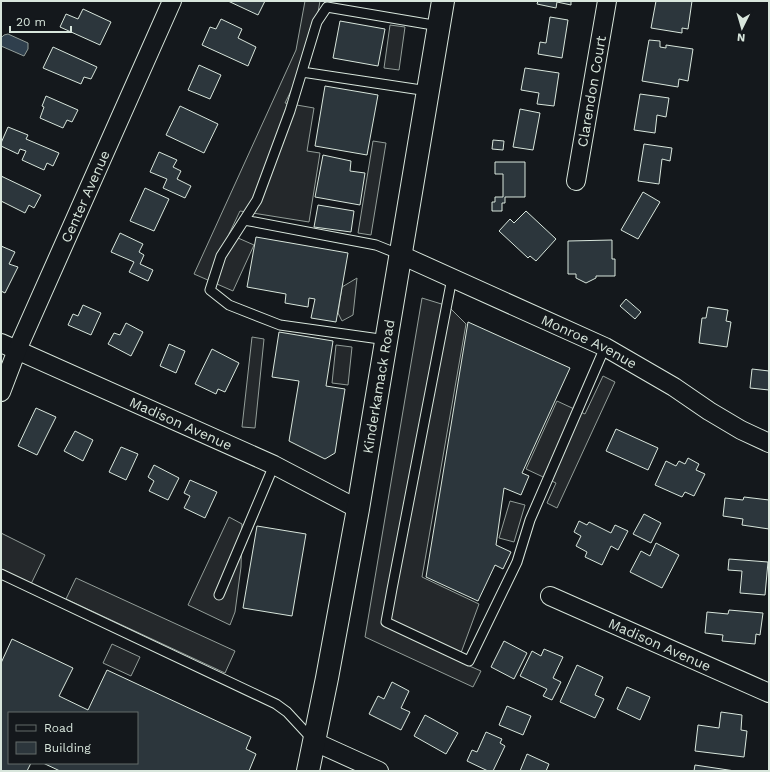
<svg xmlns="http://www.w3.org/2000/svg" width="770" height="772" font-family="'Work Sans',sans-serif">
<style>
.parking{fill:#24282b;stroke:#939e99}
.water{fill:#2f3f4d;stroke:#939e99}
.building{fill:#2c363c;stroke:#d8e6dc}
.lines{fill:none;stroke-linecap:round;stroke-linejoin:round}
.service-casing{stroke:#d8e6dc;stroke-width:11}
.minor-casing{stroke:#d8e6dc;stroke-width:20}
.primary-casing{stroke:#d8e6dc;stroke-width:24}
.service{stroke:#14181c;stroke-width:9}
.minor{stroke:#14181c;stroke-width:18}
.primary{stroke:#14181c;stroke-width:22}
.labels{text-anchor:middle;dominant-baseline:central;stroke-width:3;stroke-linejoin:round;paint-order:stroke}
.street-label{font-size:14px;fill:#d8e6dc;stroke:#14181c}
</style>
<rect width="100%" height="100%" fill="#14181c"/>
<path class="parking" d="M305 1H320L311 51 285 103 314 108 307 151 320 153 309 222 240 211 229 234 254 245 233 291 194 274 296 50Z
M390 25 405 27 399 70 384 68Z
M373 141 386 143 371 235 358 233Z
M357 278 353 315 342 321 338 313 342 287Z
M422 298 448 306 466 324 422 577 479 604 458 661 481 671 473 687 365 637Z
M252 337 264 339 255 428 242 427Z
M336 345 352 347 348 385 332 383Z
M603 376 615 382 557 508 547 503 556 483 526 469 557 401 585 414Z
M510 501 525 505 514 542 499 538Z
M229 517 242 524 241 567 235 612 230 625 188 605Z
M1 533 45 555 31 584 1 569Z
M76 578 235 651 225 673 66 599Z
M112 644 140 657 131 676 103 663Z"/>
<path class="water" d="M8 34 28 43V49L24 56 1 46V38L4 35Z"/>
<path class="building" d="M228 1H265L258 15Z
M538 1H571V5L557 2 556 8 537 4Z
M656 1H692L688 29 682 28V33L651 28Z
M83 9 111 22 100 45 60 27 66 14 78 19Z
M550 17 568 20 562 58 538 54 540 42 546 43Z
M221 19 242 29 238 38 256 47 248 66 202 45 210 27 216 29Z
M340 21 385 29 378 66 333 58Z
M649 40 660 41V47L666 48V45L693 49 688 81 679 79 678 87 642 81Z
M53 47 97 67 91 79 84 77 81 84 43 68Z
M199 65 221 75 210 99 188 90Z
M525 68 559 73 554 106 537 104 539 93 521 90Z
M325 86 378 95 367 155 315 146Z
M640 94 669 98 666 117 657 115 655 133 634 130Z
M46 96 78 110 72 122 67 120 63 128 40 118 44 107 42 106Z
M180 106 218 124 204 153 166 135Z
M520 109 540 113 533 150 513 147Z
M8 127 28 135 26 139 59 153 53 166 47 163 44 170 22 160 26 151 20 149 18 154 1 146V143Z
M493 140 504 141 503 150 492 149Z
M644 144 672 148 670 161 662 159 659 184 638 181Z
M159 152 177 160 173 167 181 171 177 179 191 186 185 198 163 188 167 179 150 172Z
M323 155 351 161 350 171 365 173 360 205 315 197Z
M495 162H525V197H505V203H502V211H492V202H495V197H503V174H495Z
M1 176 41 195 34 208 29 205 25 213 1 201Z
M145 188 169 199 154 231 130 221Z
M643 192 660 202 638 239 621 230Z
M318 205 354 211 351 232 314 227Z
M526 211 556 239 536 261 530 256 528 258 499 231 510 219 514 223Z
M120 233 143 244 139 252 144 255 140 264 153 270 148 281 129 272 134 262 111 252Z
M256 237 348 253 336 322 311 318 315 299 309 298 308 307 285 303 286 294 247 287Z
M612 240V259H615V276H596V278L586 283 576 278V274H568V241Z
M1 246 15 252 9 264 18 267 5 293 1 291Z
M626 299 641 312 635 319 620 306Z
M83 305 101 313 91 335 68 325 73 314 78 316Z
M708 307 728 310 726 321 731 322 727 347 699 343 702 318H706Z
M468 322 570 368 522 473 529 476 521 495 504 488 496 545 511 552 503 569 495 565 478 601 426 577Z
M126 323 143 332 131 356 108 344 114 333 120 335Z
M279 332 333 341 326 386 345 389 335 453 325 459 289 441 299 381 272 377Z
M169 344 185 351 176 373 160 366Z
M212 349 239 363 225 392 218 389 216 394 195 384Z
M752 369 769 371V390L750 388Z
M36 408 56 417 37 455 18 446Z
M616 429 658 448 648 470 606 451Z
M75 431 93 440 83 461 64 451Z
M121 447 138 454 126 480 109 472Z
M688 458 699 464 696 470 705 474 694 496 685 492 682 497 655 485 666 461 676 466 679 461 685 464Z
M154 465 179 478 168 500 149 491 154 481 148 477Z
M190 480 217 492 205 518 184 508 190 496 184 493Z
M744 497 769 500V529L742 525 743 519 723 516 725 498 743 500Z
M644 514 661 523 651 543 633 534Z
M579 521 587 525 589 522 611 533 615 525 628 531 618 550 611 546 602 565 585 557 587 552 576 546 581 536 574 532Z
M257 526 306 534 292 616 243 608Z
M656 543 679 555 662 588 630 572 641 551 650 556Z
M729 559 768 562 765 595 740 593 742 571 728 570Z
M729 610 763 613 760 635 756 634 755 644 722 641 723 635 705 633 707 612 728 614Z
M12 639 73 668 59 696 88 710 107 670 251 737 246 749 256 754 249 771H60L43 763H137V713H9V763H31L27 771H1V663Z
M504 641 527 653 514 679 491 667Z
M544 649 563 657 553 678 561 682 552 700 543 696 547 689 520 676 532 651 541 656Z
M577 665 603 677 595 695 604 699 595 718 560 702Z
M392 682 409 691 401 708 410 712 401 730 369 714 378 696 384 699Z
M627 687 650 697 640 720 617 709Z
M507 706 531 716 523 735 499 725Z
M721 712 742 715 741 730 747 731 744 757 695 751 698 725 719 728Z
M425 715 458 733 446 754 414 736Z
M486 732 502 739 500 743 505 746 493 771H488L467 761 472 750 477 752Z
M527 754 549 764 546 771H520Z
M695 765 735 771H694Z"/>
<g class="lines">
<defs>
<path id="service" d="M302 72 428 91
M244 220 376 245 401 255
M452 278 392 589 386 622 469 661 517 562 530 520 605 347
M387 340 280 325 229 305 210 290 221 256 257 200 290 111 317 22 327 7 439 26
M1 574 276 704 287 712 312 739
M219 595 274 465"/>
<g id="minor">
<path id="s1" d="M576 181 607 1"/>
<path id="s2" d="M401 255 605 347 674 387 709 411 741 430 769 443"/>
<path id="s3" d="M1 343 274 465 358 509"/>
<path id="s4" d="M1 392 17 350 172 1"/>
<path id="s5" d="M550 596 769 693"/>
<path d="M315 742 379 771"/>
</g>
<g id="primary">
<path id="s6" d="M308 771 327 678 358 509 443 1"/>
</g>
</defs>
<use href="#service" class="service-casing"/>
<use href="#minor" class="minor-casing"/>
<use href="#primary" class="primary-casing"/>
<use href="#service" class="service"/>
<use href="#minor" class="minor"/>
<use href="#primary" class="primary"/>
</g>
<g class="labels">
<g class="street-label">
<text stroke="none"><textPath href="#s1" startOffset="91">Clarendon Court</textPath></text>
<text stroke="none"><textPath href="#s4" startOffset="213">Center Avenue</textPath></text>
<text stroke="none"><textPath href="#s2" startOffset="207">Monroe Avenue</textPath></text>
<text stroke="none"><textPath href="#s6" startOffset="391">Kinderkamack Road</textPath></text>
<text stroke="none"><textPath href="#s3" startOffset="197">Madison Avenue</textPath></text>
<text stroke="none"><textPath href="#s5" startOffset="120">Madison Avenue</textPath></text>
</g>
</g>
<rect width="770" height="772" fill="none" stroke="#d8e6dc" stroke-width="4"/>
<rect x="8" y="712" width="130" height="52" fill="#14181c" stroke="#626a69"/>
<rect x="16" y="725" width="20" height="6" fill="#14181c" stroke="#626a69"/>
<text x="44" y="732" font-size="12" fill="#d8e6dc">Road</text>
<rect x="16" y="742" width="20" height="12" fill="#2c363c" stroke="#626a69"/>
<text x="44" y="752" font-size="12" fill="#d8e6dc">Building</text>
<g transform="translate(742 28) rotate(185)" stroke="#14181c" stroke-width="3" paint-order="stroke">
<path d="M0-3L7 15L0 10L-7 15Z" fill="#d8e6dc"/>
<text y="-6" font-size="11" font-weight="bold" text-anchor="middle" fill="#d8e6dc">N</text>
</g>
<path d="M10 26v6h61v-6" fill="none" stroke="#d8e6dc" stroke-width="2"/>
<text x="16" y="26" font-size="12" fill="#d8e6dc" stroke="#14181c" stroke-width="3" paint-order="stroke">20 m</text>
</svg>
